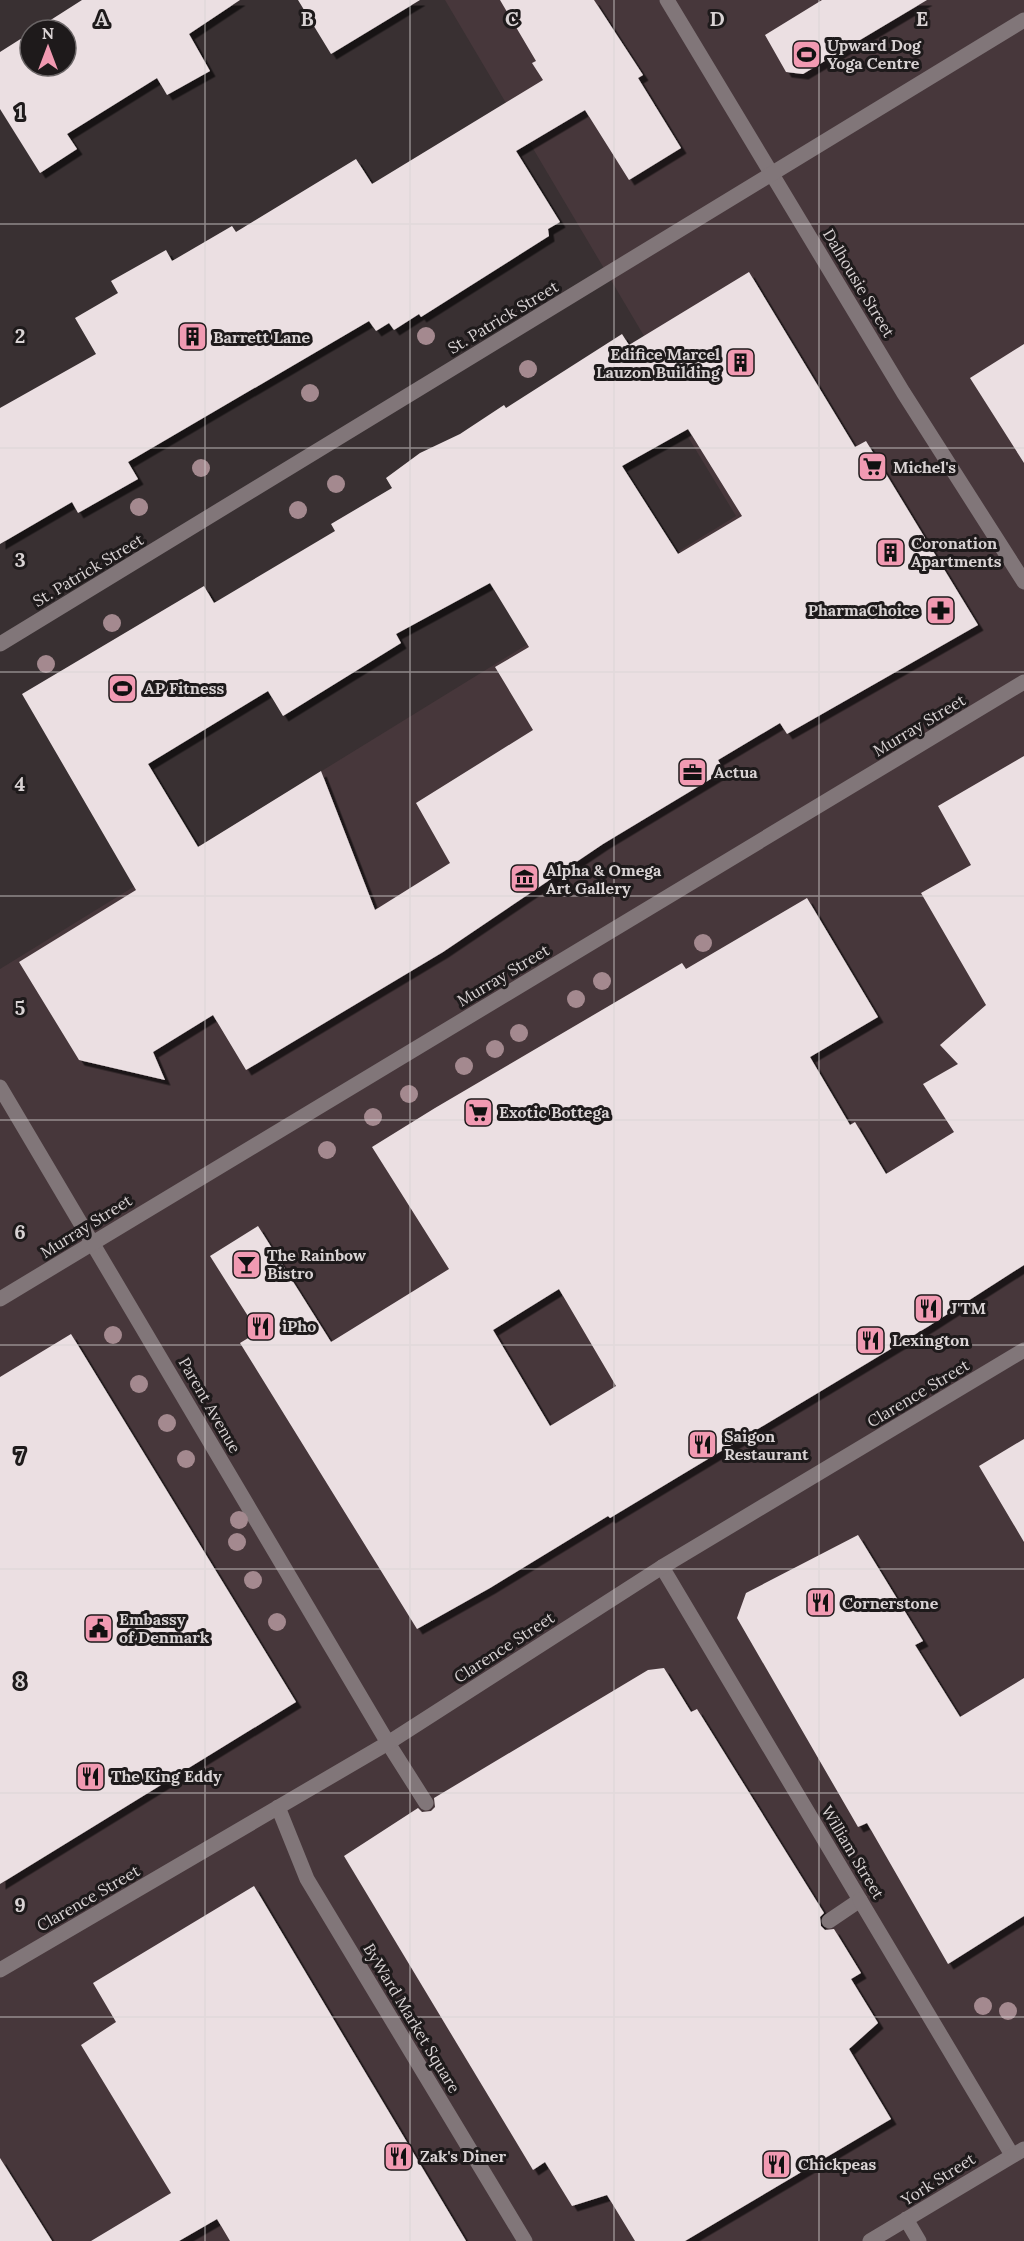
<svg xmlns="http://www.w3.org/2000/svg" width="1024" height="2241" font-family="Lora,serif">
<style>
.built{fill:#47373b}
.building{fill:#ebdfe2;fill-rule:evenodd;filter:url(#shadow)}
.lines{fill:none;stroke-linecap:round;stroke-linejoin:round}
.service{stroke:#817679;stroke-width:15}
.pedestrian{stroke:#817679;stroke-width:15}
.minor{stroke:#817679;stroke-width:15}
.tertiary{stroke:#817679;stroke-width:15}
.secondary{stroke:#817679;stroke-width:15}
.tree{fill:#a4898f}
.grid{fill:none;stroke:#d9d3d4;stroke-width:1.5;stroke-opacity:0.55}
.labels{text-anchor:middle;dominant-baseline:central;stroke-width:6;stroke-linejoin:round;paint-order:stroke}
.poi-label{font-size:16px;font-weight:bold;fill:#d9d3d4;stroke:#1e1a1b;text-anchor:start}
.street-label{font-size:16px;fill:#d9d3d4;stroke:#1e1a1b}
.grid-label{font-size:20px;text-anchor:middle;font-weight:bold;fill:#d9d3d4;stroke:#1e1a1b;stroke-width:6;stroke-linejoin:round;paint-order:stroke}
</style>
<defs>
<filter id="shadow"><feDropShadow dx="5.5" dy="5.5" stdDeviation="0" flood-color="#0009"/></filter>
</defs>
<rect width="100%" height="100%" fill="#393032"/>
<path class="built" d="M445 0H1024V2241H0V969L736 516 671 409 682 400Z"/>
<path class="building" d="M82 0H240L189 34 210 71 167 95 157 78 67 134 77 149 40 173 0 109V52L30 33V66H66V30H35Z
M298 0H420L331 54Z
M500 0H594L643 75 638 78 681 148 629 180 585 110 516 151 560 222 548 229 549 236 421 317 419 314 394 330 389 323 376 331 369 321 128 462 138 479 78 513 72 502 0 544V408L96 354 75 318 118 293 111 281 166 250 172 261 232 226 236 232 356 159 372 184 543 80 532 63 536 61Z
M822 0H927L803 74 786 72 765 35Z
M749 272 855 447 866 441 978 625 787 734 780 723 718 760 724 771 603 844 443 952 246 1070 213 1015 153 1052 165 1080 79 1060 19 962 136 890 22 694 204 586 214 603 335 531 331 524 392 488 386 478 420 453 460 434 504 405 506 408 622 334 629 345ZM688 429 742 516 678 554 622 466ZM490 583 529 647 495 667 533 730 416 803 450 863 375 910 321 771 198 847 148 764 268 691 283 716 401 643 396 634Z
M1024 344V463L970 378Z
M1024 756V1265L929 1326 610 1518 608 1516 490 1588 417 1629 240 1343 258 1332 210 1256 258 1226 331 1342 449 1269 372 1147 435 1108 682 963 686 969 807 898 878 1017 810 1057 850 1125 855 1122 886 1174 954 1132 923 1084 958 1064 940 1045 986 1005 921 893 971 865 938 806ZM559 1289 616 1386 550 1426 493 1330Z
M71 1334 296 1702 0 1884V1377Z
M1024 1439V1542L979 1466Z
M858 1535 923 1641 915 1645 960 1717 1024 1678V1916L948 1964 867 1823 858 1827 737 1618 746 1593Z
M664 1668 691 1712 697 1709 824 1913 820 1917 821 1926 825 1930 834 1929 861 1973 851 1979 878 2023 849 2049 891 2119 685 2241H635L607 2195 572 2206 545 2162 533 2170 344 1856 418 1808 422 1812 431 1811 435 1807 434 1798 648 1670Z
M254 1886 368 2077 466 2241H230L217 2219 179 2241H91L171 2193 81 2045 116 2022 93 1983Z
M0 2158 52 2241H0Z"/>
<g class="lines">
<path class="service" d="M662 1567 860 1900 829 1921
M388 1743 426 1803"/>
<path class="pedestrian" d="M860 1900 1012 2155"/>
<path class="minor" d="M0 1087 388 1743
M278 1807 307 1879 525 2241
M0 1970 388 1743 662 1567 1024 1350
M906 2219 919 2241
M870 2241 1024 2149"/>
<path class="tertiary" d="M667 0 903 392 1024 582"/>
<path class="secondary" d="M0 644 1024 20
M0 1299 1024 682"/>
</g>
<g class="tree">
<circle cx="426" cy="336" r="9"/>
<circle cx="528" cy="369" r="9"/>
<circle cx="310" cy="393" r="9"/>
<circle cx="201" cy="468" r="9"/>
<circle cx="336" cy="484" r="9"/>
<circle cx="139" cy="507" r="9"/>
<circle cx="298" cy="510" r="9"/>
<circle cx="112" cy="623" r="9"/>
<circle cx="46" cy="664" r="9"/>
<circle cx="703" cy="943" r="9"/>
<circle cx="602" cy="981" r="9"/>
<circle cx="576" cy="999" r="9"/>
<circle cx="519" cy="1033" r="9"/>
<circle cx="495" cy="1049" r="9"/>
<circle cx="464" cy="1066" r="9"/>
<circle cx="409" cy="1094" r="9"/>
<circle cx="373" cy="1117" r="9"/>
<circle cx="327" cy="1150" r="9"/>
<circle cx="113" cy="1335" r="9"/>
<circle cx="139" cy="1384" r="9"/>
<circle cx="167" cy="1423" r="9"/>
<circle cx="186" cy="1459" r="9"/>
<circle cx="239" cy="1520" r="9"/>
<circle cx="237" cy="1542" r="9"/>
<circle cx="253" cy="1580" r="9"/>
<circle cx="277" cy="1622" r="9"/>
<circle cx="983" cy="2006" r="9"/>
<circle cx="1008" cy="2011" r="9"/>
</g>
<path class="grid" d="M205 0V2241M410 0V2241M614 0V2241M819 0V2241M0 224H1024M0 448H1024M0 672H1024M0 896H1024M0 1120H1024M0 1345H1024M0 1569H1024M0 1793H1024M0 2017H1024"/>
<defs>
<symbol id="stadium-square" viewBox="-11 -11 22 22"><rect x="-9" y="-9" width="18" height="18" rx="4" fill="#f19ab2" stroke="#1e1a1b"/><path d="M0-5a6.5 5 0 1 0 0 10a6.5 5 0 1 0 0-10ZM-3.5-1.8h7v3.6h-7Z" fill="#111"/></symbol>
<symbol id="building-square" viewBox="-11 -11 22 22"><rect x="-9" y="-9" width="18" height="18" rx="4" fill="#f19ab2" stroke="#1e1a1b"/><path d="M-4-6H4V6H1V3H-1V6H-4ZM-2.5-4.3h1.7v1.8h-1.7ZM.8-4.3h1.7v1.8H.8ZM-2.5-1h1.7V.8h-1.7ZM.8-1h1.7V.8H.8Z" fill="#111"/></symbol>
<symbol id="supermarket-square" viewBox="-11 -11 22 22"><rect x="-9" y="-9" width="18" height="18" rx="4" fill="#f19ab2" stroke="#1e1a1b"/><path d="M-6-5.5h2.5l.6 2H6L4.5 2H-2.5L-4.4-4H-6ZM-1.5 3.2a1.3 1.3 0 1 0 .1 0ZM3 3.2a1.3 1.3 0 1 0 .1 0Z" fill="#111"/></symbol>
<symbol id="pharmacy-square" viewBox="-11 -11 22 22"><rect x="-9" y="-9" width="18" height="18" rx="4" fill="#f19ab2" stroke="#1e1a1b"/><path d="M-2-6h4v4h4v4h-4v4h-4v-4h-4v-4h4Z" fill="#111"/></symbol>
<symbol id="office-square" viewBox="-11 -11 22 22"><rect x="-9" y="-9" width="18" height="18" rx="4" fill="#f19ab2" stroke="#1e1a1b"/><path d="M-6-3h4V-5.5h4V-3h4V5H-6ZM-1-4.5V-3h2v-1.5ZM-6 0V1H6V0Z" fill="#111"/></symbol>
<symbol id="museum-square" viewBox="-11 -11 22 22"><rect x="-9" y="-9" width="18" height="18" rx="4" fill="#f19ab2" stroke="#1e1a1b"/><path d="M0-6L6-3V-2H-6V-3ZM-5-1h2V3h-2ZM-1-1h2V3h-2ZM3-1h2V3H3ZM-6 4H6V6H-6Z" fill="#111"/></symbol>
<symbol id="bar-square" viewBox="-11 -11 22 22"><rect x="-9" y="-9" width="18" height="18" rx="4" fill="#f19ab2" stroke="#1e1a1b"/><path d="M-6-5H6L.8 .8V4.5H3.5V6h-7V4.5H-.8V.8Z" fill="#111"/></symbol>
<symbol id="restaurant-square" viewBox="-11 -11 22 22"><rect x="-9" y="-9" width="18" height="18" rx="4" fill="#f19ab2" stroke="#1e1a1b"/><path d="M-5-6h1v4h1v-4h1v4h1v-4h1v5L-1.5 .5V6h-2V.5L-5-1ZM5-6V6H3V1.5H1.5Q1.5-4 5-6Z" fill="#111"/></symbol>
<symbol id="civic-square" viewBox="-11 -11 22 22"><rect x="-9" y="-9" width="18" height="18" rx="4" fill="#f19ab2" stroke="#1e1a1b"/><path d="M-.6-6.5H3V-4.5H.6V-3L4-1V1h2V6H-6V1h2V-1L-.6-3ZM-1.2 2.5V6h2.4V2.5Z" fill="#111"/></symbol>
</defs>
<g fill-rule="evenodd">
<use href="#stadium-square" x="790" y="38" width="33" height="33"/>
<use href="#building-square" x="176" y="320" width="33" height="33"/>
<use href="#building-square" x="724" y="346" width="33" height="33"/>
<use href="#supermarket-square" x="856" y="450" width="33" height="33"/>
<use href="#building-square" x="874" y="536" width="33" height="33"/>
<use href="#pharmacy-square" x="924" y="594" width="33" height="33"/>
<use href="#stadium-square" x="106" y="672" width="33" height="33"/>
<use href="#office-square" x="676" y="756" width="33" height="33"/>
<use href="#museum-square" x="508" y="862" width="33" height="33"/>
<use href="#supermarket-square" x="462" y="1096" width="33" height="33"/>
<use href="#bar-square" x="230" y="1248" width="33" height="33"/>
<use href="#restaurant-square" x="912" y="1292" width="33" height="33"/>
<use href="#restaurant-square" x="244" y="1310" width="33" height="33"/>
<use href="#restaurant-square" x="854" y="1324" width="33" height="33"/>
<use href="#restaurant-square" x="686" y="1428" width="33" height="33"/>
<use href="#restaurant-square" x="804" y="1586" width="33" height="33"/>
<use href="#civic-square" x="82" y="1612" width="33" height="33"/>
<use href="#restaurant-square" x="74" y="1760" width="33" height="33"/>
<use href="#restaurant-square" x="382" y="2140" width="33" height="33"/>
<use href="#restaurant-square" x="760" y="2148" width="33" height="33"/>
</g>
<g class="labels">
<g class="poi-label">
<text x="827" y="45">Upward Dog<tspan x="827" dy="18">Yoga Centre</tspan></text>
<text x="213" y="337">Barrett Lane</text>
<text x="720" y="354" text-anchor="end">Edifice Marcel<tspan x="720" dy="18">Lauzon Building</tspan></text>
<text x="893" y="467">Michel's</text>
<text x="911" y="543">Coronation<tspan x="911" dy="18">Apartments</tspan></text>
<text x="919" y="610" text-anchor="end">PharmaChoice</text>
<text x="144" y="688">AP Fitness</text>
<text x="714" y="772">Actua</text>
<text x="546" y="870">Alpha &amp; Omega<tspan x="546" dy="18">Art Gallery</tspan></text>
<text x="499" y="1112">Exotic Bottega</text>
<text x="267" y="1255">The Rainbow<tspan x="267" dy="18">Bistro</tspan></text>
<text x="950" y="1308">J'TM</text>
<text x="282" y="1326">iPho</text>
<text x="892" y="1340">Lexington</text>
<text x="724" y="1436">Saigon<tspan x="724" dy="18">Restaurant</tspan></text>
<text x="842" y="1603">Cornerstone</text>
<text x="119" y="1619">Embassy<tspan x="119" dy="18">of Denmark</tspan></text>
<text x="111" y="1776">The King Eddy</text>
<text x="420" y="2156">Zak's Diner</text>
<text x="798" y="2164">Chickpeas</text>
</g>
<g class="street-label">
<text transform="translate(859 283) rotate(59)">Dalhousie Street</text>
<text transform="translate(503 317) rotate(-31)">St. Patrick Street</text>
<text transform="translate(88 570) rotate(-31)">St. Patrick Street</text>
<text transform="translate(919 725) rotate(-31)">Murray Street</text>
<text transform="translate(503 975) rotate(-31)">Murray Street</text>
<text transform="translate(86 1226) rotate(-32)">Murray Street</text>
<text transform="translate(918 1393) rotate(-31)">Clarence Street</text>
<text transform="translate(210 1405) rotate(60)">Parent Avenue</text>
<text transform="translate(504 1647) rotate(-33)">Clarence Street</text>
<text transform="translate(853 1852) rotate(59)">William Street</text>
<text transform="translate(88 1898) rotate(-30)">Clarence Street</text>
<text transform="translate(412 2018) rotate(59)">ByWard Market Square</text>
<text transform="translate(938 2179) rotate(-32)">York Street</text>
</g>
</g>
<g class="grid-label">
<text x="102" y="26">A</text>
<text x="307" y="26">B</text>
<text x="512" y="26">C</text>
<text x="717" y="26">D</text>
<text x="922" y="26">E</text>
<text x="20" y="119">1</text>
<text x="20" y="343">2</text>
<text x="20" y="567">3</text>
<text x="20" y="791">4</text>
<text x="20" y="1015">5</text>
<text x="20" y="1239">6</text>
<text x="20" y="1463">7</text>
<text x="20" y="1688">8</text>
<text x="20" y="1912">9</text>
</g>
<g transform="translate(48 48)"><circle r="28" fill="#1e1a1b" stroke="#696465" stroke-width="1.5"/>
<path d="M0-4.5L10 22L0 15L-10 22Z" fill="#f19ab2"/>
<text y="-9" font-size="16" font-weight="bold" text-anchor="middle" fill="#d9d3d4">N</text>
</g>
</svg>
